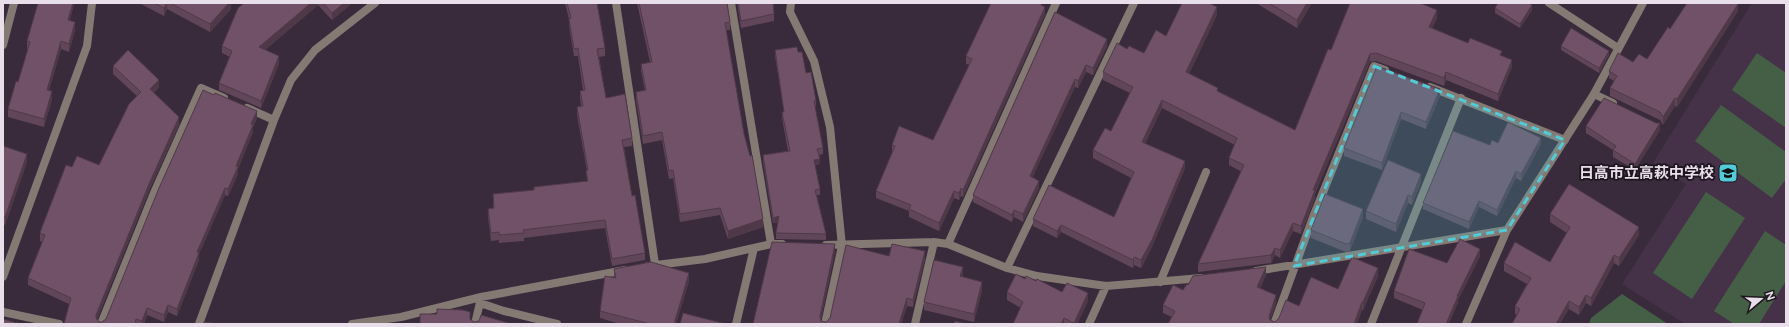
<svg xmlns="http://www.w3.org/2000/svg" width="1789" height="327" font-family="Figtree,'Noto Sans JP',sans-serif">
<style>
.built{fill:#453249}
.green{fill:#455f46}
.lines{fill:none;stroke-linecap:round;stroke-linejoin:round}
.service{stroke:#847973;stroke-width:8}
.minor{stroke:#847973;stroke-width:8}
.wall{fill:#614659}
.shaded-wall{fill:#4f3948}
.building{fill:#715167;stroke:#4f3948}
.marked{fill:#52cbd7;fill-opacity:0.2;stroke:#52cbd7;stroke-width:3;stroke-dasharray:8 5;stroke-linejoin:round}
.labels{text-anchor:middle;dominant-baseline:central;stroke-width:3.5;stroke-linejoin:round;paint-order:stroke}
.poi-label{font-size:15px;font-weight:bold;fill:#e9dfeb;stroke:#1d161e;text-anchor:end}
</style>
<rect width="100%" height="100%" fill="#392b3c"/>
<path class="built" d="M1752 3H1786V324H1685L1622 284 1686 184 1653 163Z"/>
<path class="green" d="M1757 53 1786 73V128L1732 90Z
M1721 105 1786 152V179L1772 198 1695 141Z
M1706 192 1745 218 1692 299 1653 273Z
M1765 231 1786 245V281L1759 324H1734L1714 311Z
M1622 294 1668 324H1589L1591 318Z"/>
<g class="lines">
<path class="service" d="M791 3 790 12 814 61 830 127 842 246
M1594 94 1613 103
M1160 282 1206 172"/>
<path class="minor" d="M616 3 655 264
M731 3 771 244
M1549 3 1618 48
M3 45 14 3
M1430 87 1565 140
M247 108 274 120
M1507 230 1594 94 1643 3
M948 244 1056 3
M826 245 934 242 948 244 1007 268 1037 276 1106 286 1201 278
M648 266 705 259 771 244H782
M1007 268 1134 3
M1256 271 1507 230 1466 324
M3 277 87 46 92 3
M480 303 504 311 557 324
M3 312 59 324
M101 324 154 193 201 88 224 98
M199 324 274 120 291 80 315 50 375 3
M352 324 401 317 481 297 625 270
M475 324 481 298
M736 324 754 248
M825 324 842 246
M915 324 934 242
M1089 324 1106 286
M1274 324 1313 217 1374 66 1385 70
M1371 324 1461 98"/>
</g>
<path class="wall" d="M74 3 70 20 75 30 69 52 61 49 49 90 52 99 44 127 8 117V109L18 82 28 49H27V41Z
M139 3H231V9L210 32 167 9 164 16Z
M244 3H350V5L332 20 318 5 265 50 279 64 261 108 219 90V83L230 57 222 53V46Z
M565 3H597L605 48V56L599 57 606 98 632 138V146L624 147 632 196 645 253V260L612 266 605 228 524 238V241L499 243V240L491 241 488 217V209H493V194L534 190V187L587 181 586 171H587L577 115V107L581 106 580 98V91L583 90 578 56H574L569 26V19Z
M637 3H727L730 22V30H726L744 134 763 227 728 239 720 215 680 222 673 178 669 179 662 140 643 144 636 100V92L645 91 641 71V64L650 62Z
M737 3H773L774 14V21L741 28Z
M1256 3H1312L1297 28Z
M1043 6 1045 14 963 197 961 196 959 200 954 198 939 231 909 217V211L876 198V191L892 152V145L933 140 970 65 966 64V56Z
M1495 8 1532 10 1520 28 1495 13Z
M1738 11 1677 107 1675 106 1663 125 1660 120 1610 96V88L1614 81 1609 78V71L1633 62 1647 59Z
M1055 12 1107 46 1093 75 1086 72 1078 88 1075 87 1032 177 1039 188 1023 222 1014 217 1012 222 973 202V195Z
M1217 15 1189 74 1218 91 1295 130 1331 50 1437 18 1432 28 1468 43 1502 56 1512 67 1498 101 1446 80 1444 86 1376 61 1370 62 1315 194V198L1301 234 1293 231 1280 258 1275 255 1271 263 1198 272V264L1242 172 1229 165V158L1235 145 1162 108 1145 144 1185 168 1152 247 1141 268 1134 265 1133 268 1061 232 1057 238 1033 226V219L1114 217 1131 178 1093 158V150L1111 131 1130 93 1103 80V72L1127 49 1144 53 1166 36Z
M1561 46 1609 55 1599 73 1561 50Z
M775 50 798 52 816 101V106H815L823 148V154L819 155 820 164 815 165 820 189V195H817L826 234V240L776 239V233L778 222 773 223 763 161V155L788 151 782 118V112H784L775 56Z
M113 66 159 87 154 93 179 125 149 191 97 319 99 322H102L106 319 257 118 253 127V132L238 169V174L228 196 225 195 199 254V260L177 316 168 312 164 322 147 315 144 324H64L69 304 28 285V278L42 242 40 241V233L72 167 99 165 137 96 113 74Z
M1377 66 1440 96 1426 129 1401 119 1382 170 1344 156V148Z
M1586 126 1660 130 1635 170 1613 157V150L1586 133Z
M1498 143 1541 144 1521 181 1516 178 1497 216 1479 207 1469 229 1423 209V203L1490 145Z
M3 146 27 162 5 225 3 224Z
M1421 182 1412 205 1408 203 1396 232 1366 219V211Z
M1550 214 1639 235 1619 266 1614 263 1591 306 1586 303 1579 315 1569 309 1517 315 1515 314V306L1527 284 1504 271V263L1550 262 1567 233 1550 222Z
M1363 217 1350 251 1346 252 1311 238V230Z
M835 251 821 319V321L826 322 889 256 925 259 913 307 907 306 901 324H753Z
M1480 256 1458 300V303L1423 310 1394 298V291L1447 263Z
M614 269 689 281 676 324H620L600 318V311L614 278Z
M963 274 962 277 982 290 974 322 924 310V302Z
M1266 275 1260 288 1276 303 1270 320 1275 322 1299 306 1338 289 1378 276 1363 310H1362L1357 324H1168L1172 317 1163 313V305L1183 290 1188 285Z
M1025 279 1036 281 1062 292 1088 301 1077 324H1013L1021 308 1007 300V292Z"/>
<path class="shaded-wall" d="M73 3H74V4L68 27V20Z
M167 3V9L164 16V8Z
M229 3H231V9L210 32V24Z
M311 3H318V5L259 55V47Z
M344 3H350V5L332 20V13Z
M1307 3H1312L1297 28V20Z
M1738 4V11L1677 107V99Z
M1532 5V10L1520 28V24Z
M1045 7V14L963 197V190Z
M1217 7V15L1186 80V72Z
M1437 10V18L1429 35V27Z
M75 22V30L69 52V44Z
M1107 39V46L1093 75V68Z
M61 41V49L47 98V90Z
M1609 51V55L1599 73V68Z
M1370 54V62L1315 194V198L1301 234V226L1313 190Z
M279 56V64L261 108V101Z
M1512 60V67L1498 101V94Z
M1086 65V72L1078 88V81Z
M1446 72V80L1444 86V78Z
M1075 79V87L1030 183V176Z
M159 80V87L150 96V89Z
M1440 89V96L1426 129V122Z
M52 91V99L44 127V119Z
M1675 98V106L1663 125V117Z
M1162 100V108L1142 150V142Z
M257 111V118L253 127V132L238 169V174L228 196V189L251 124Z
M1401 112V119L1382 170V163Z
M179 117V125L149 191 96 322V315L149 184Z
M1660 123V130L1635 170V164Z
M1541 138V144L1521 181V174Z
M27 154V162L5 225V217Z
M820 159V164L814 165V160Z
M1185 161V168L1152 247 1141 268V260Z
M1516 171V178L1497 216V210Z
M1421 174V182L1412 205V197Z
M1039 181V188L1023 222V214Z
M225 188V195L199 254V260L177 316V309L197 252Z
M961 188V196L959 200V193Z
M954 191V198L939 231V223Z
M1408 195V203L1396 232V224Z
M1479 201V207L1469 229V222Z
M1363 209V217L1350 251V243Z
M1014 210V217L1012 222V215Z
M779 216V221L773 223V218Z
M763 219V227L728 239V231Z
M1293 223V231L1280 258V250Z
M1061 225V232L1057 238V231Z
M1639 227V235L1619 266V258Z
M835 244V251L820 323V316Z
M1275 248V255L1271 263V255Z
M1480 249V256L1458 300V303L1449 324H1446L1457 296Z
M925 251V259L913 307V300Z
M1614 255V263L1591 306V298Z
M1134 257V265L1133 268V260Z
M963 267V274L960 284V276Z
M1266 267V275L1257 294V287Z
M1378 268V276L1363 310V302Z
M689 273V281L676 324H674Z
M982 282V290L974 322V314Z
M1088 293V301L1077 324H1074V323Z
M1276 295V303L1269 324V317Z
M1586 295V303L1579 315V307Z
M907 298V306L901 324H899Z
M1569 301V309L1560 324H1556Z
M1362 302V310L1357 324H1354Z
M168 305V312L164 322V315Z
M147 308V315L144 324H142V321Z
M1064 318V324H1061Z"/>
<path class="building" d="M38 3H73L68 20 75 22 69 44 61 41 47 90 52 91 44 119 8 109 16 81 18 82 30 42 27 41Z
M154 3H167L164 8Z
M170 3H229L210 24Z
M244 3H311L259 47 279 56 261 101 219 83 232 51 222 46 238 8Z
M323 3H344L332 13Z
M567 3H597L605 48 597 49 606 98 625 94 632 138 622 140 632 196 635 195 645 253 612 259 605 220 523 230 524 233 499 235V232L491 233 488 209 494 208 493 194 534 190V187L588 181 586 171 588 170 577 107 583 106 580 91 585 90 578 48 574 49 569 19 571 18Z
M639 3H727L730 22 725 23 744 134 750 156 752 155 763 219 728 231 720 208 680 214 673 170 669 171 662 132 643 136 636 92 646 90 641 64 652 62Z
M738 3H773L774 14 741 21Z
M991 3H1042L1041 5 1045 7 963 190 961 188 959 193 954 191 939 223 909 209 911 205 876 191 895 146 892 145 899 126 933 140 972 59 966 56Z
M1182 3H1209L1217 7 1186 72 1218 88 1217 91 1295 130 1328 49 1331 50 1350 3H1420L1437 10 1429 27 1468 43 1470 38 1502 51 1500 55 1512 60 1498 94 1446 72 1444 78 1376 53 1370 54 1313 190H1315L1301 226 1293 223 1280 250 1275 248 1271 255 1198 264 1244 165 1229 158 1237 138 1162 100 1142 142 1185 161 1152 240 1141 260 1134 257 1133 260 1061 225 1057 231 1033 219 1049 185 1114 217 1134 172 1093 150 1105 128 1111 131 1133 87 1103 72 1117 43 1127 49 1129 46 1144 53 1156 30 1166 36Z
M1269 3H1307L1297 20Z
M1498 3H1528L1532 5 1520 24 1495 8Z
M1687 3H1737L1738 4 1677 99 1675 98 1663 117 1660 112 1610 88 1617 76 1609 71 1618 53 1633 62 1639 54 1647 59 1668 27 1670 29Z
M1055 12 1107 39 1093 68 1086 65 1078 81 1075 79 1030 176 1039 181 1023 214 1014 210 1012 215 973 195Z
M1571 28 1609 51 1599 68 1561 46Z
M797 47 798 52H802L806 73 811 72 816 101H814L823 148 817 149 820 159 814 160 820 189 815 190 826 234 776 233 779 216 773 218 763 155 790 151 782 112H784L775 50Z
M128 50 159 80 150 89 179 117 149 184 96 315V318L99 322H102L106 319 159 188 203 90 214 95 215 93 257 111 251 124 253 125 236 166 238 167 228 189 225 188 197 252 199 253 177 309 168 305 164 315 147 308 142 321 136 319 135 324H64L71 298 28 278 45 235 40 233 42 227 66 165 72 167 77 156 99 165 129 104 141 92 113 66Z
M1377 66 1440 89 1426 122 1401 112 1382 163 1344 148Z
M1604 98 1656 123H1660L1635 164 1613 150 1616 146 1586 126Z
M1508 122 1541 138 1521 174 1516 171 1497 210 1479 201 1469 222 1423 203 1453 131 1490 145 1492 140 1498 143Z
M3 146 27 154 5 217 3 216Z
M1388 160 1421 174 1412 197 1408 195 1396 224 1366 211Z
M1569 184 1639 227 1619 258 1614 255 1591 298 1586 295 1579 307 1569 301 1556 324H1512L1520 309 1515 306 1531 278 1504 263 1515 242 1550 262 1570 227 1550 214Z
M1325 194 1363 209 1350 243 1346 244 1311 230Z
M1460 239 1480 249 1457 296H1458L1446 324H1417L1425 303 1394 291 1409 249 1447 263Z
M772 242 835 244 820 316 821 321 826 322 830 318 846 245 889 256 892 244 925 251 913 300 907 298 899 324H753Z
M1352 257 1378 268 1363 302H1362L1354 324H1168L1175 311 1163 305 1173 285 1183 290 1187 284 1188 285 1193 276 1266 267 1257 287 1276 295 1269 317 1270 320 1275 322 1279 318 1286 300 1299 306 1311 277 1338 289Z
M934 260 963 267 960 276 982 282 974 314 924 302Z
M651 262 689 273 674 324H650L600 311 605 276 616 278 614 269Z
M1016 274 1025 279 1026 276 1036 281 1037 279 1062 292 1067 283 1088 293 1074 323 1064 318 1061 324H1013L1023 302 1007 292Z
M437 309 463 310 470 312V319L474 322 479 321 481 315 512 324H420V314H437Z
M683 313 726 324H680Z
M3 319 21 324H3Z
M955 321 967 324H954Z
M204 322 214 323 218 324H203Z"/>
<path class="marked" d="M1374 66 1565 140 1507 230 1294 266Z"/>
<defs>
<symbol id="school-square" viewBox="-11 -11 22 22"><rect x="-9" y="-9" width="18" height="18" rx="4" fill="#52cbd7" stroke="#1d161e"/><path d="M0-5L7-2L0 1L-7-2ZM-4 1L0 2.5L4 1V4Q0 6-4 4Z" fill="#111"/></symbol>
</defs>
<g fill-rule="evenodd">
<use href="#school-square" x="1717" y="162" width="22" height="22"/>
</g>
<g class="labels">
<g class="poi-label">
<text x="1714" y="173">日高市立高萩中学校</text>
</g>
</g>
<rect width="1789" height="327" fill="none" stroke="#e9dfeb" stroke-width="8"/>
<g transform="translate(1761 299) rotate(71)" stroke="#1d161e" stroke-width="3" paint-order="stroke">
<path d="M0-3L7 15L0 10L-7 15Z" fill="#e9dfeb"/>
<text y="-6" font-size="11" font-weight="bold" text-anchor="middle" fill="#e9dfeb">N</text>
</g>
</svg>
